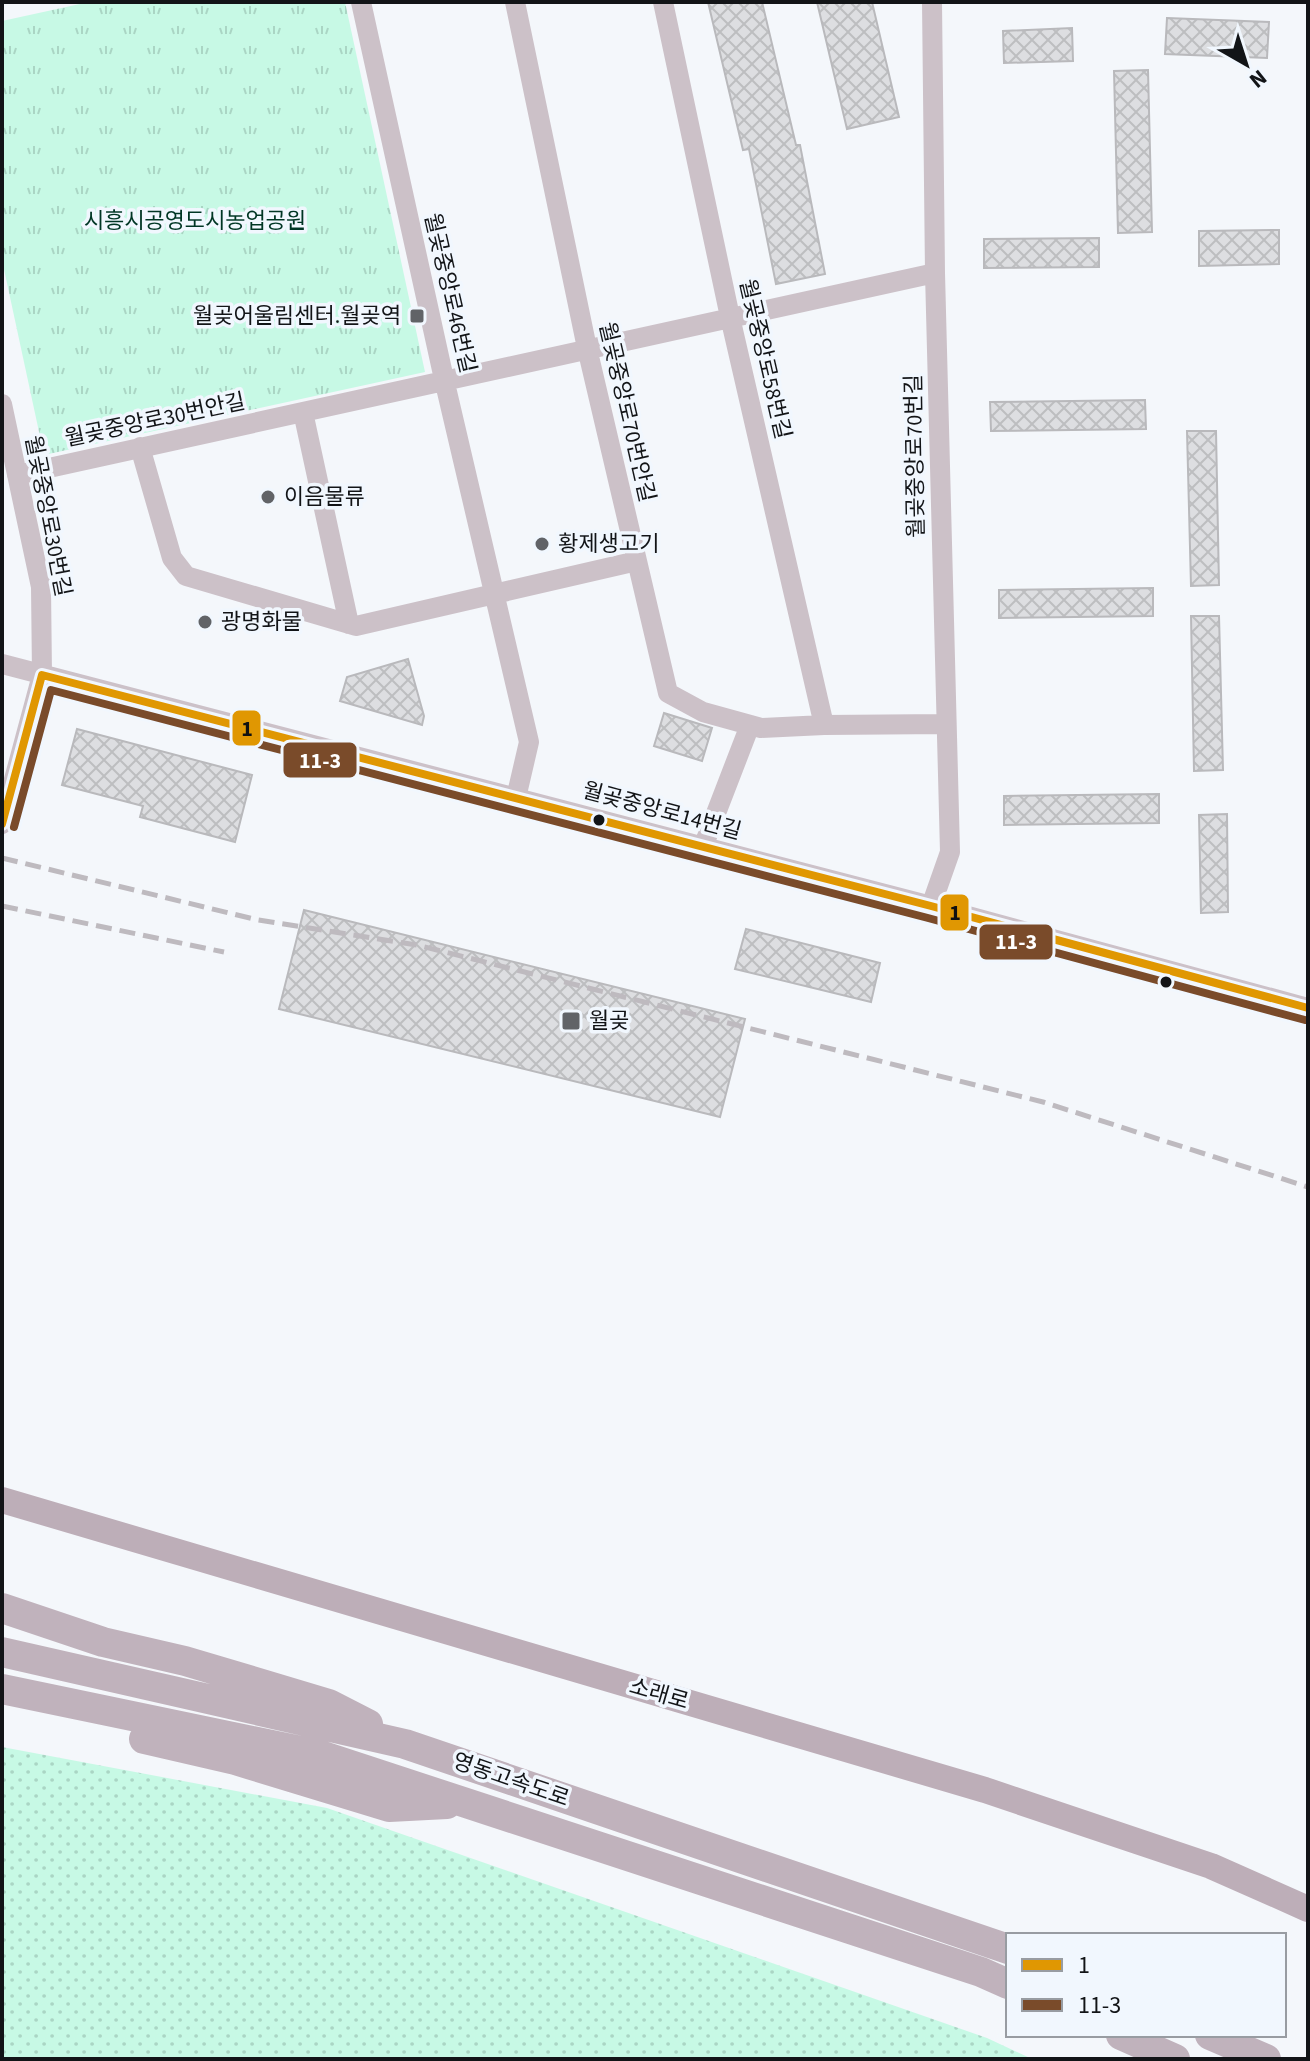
<svg xmlns="http://www.w3.org/2000/svg" width="1310" height="2061" font-family="'Source Sans 3','Noto Sans KR',sans-serif">
<style>
.grass{fill:url(#grass-dots)}
.park{fill:url(#park-tufts)}
.building{fill:url(#building-cross-hatch);stroke:#b9b9bc;stroke-width:2}
.lines{fill:none;stroke-linecap:round;stroke-linejoin:round}
.minor{stroke:#ccc1c8;stroke-width:20}
.major{stroke:#bdaeb8;stroke-width:26}
.highway{stroke:#c0b2bc;stroke-width:30}
.rail{stroke:#bebabf;stroke-width:5;stroke-dasharray:16 8;stroke-linecap:butt}
.bus-1-casing{stroke:#f1f7fe;stroke-width:14}
.bus-2-casing{stroke:#f1f7fe;stroke-width:14}
.bus-1{stroke:#e09702;stroke-width:8}
.bus-2{stroke:#7a4b2a;stroke-width:8}
.poi-dot{fill:#616367;stroke:#f1f7fe;stroke-width:3}
.bus-dot{fill:#121417;stroke:#f1f7fe;stroke-width:3}
.labels{text-anchor:middle;dominant-baseline:central;stroke-width:7;stroke-linejoin:round;paint-order:stroke}
.park-label{font-size:22px;fill:#003624;stroke:#f1f7fe}
.street-label{font-size:22px;fill:#121417;stroke:#f1f7fe}
.poi-label{font-size:22px;fill:#121417;stroke:#f1f7fe;text-anchor:start}
.line-badge{stroke:#f1f7fe;stroke-width:3}
.badge-label{font-size:22px;text-anchor:middle;font-weight:bold;fill:#fff}
.pale-badge-label{font-size:22px;text-anchor:middle;font-weight:bold;fill:#111}
</style>
<defs>
<pattern id="grass-dots" width="8" height="8" patternUnits="userSpaceOnUse" patternTransform="scale(2)"><rect width="8" height="8" fill="#c7f9e5"/><path d="M2 2h.1M6 6h.1" fill="none" stroke="#aad5c4" stroke-width="1.8" stroke-linecap="round"/></pattern>
<pattern id="park-tufts" width="24" height="20" patternUnits="userSpaceOnUse" patternTransform="scale(2)"><rect width="24" height="20" fill="#c7f9e5"/><path d="M3 7l-1-3M5 7V3M7 7l1-3M15 17l-1-3M17 17v-4M19 17l1-3" fill="none" stroke="#aad5c4"/></pattern>
<pattern id="building-cross-hatch" width="8" height="8" patternUnits="userSpaceOnUse" patternTransform="scale(2)"><rect width="8" height="8" fill="#dddee1"/><path d="M0 0l8 8M0 8l8-8" fill="none" stroke="#bdbec0"/></pattern>
</defs>
<rect width="100%" height="100%" fill="#f4f7fb"/>
<path class="grass" d="M2 1747 327 1808 987 2038 1032 2059H2Z"/>
<path class="park" d="M89 2H345L425 372 44 455 2 260V21Z"/>
<path class="building" d="M708 2H762L796 145H800L825 274 776 284 749 149 743 150Z
M817 2H872L899 117 847 129Z
M1167 18 1269 22 1267 58 1165 54Z
M1072 28 1073 61 1004 63 1003 31Z
M1148 70 1152 232 1118 233 1114 71Z
M1279 230V264L1199 266V231Z
M1099 238V267L984 268V239Z
M1145 400 1146 429 991 431 990 402Z
M1187 431H1216L1219 585 1191 586Z
M1153 588V616L999 618V590Z
M1191 616H1219L1223 770 1194 771Z
M408 659 424 716 422 725 340 701 347 677Z
M664 713 712 728 702 761 654 746Z
M77 729 252 775 235 842 140 817 143 806 62 785Z
M1159 794V823L1004 825V796Z
M1227 814 1228 912 1201 913 1199 815Z
M304 910 745 1019 720 1117 279 1009Z
M746 929 880 963 871 1002 735 969Z"/>
<g class="lines">
<path class="minor" d="M361 2 444 379 529 742 516 798
M515 2 587 348 668 693 703 712 761 728 824 725 946 724
M663 2 730 317 824 725
M2 404 41 587 42 675 2 824
M303 412 349 624
M140 447 172 558 186 576 356 626 637 561
M17 475 935 273
M2 664 931 906 1308 1008
M703 847 750 725
M931 906 950 852 935 273 932 2"/>
<path class="major" d="M2 1500 985 1790 1211 1866 1308 1909"/>
<path class="highway" d="M2 1608 103 1642 185 1661 329 1704 368 1724
M2 1652 405 1744 1008 1949
M2 1689 320 1755 981 1972 1008 1984
M144 1739 235 1760 389 1807 447 1804
M1121 2035 1175 2059
M1210 2035 1266 2059"/>
<path class="rail" d="M2 858 258 920 417 945 1043 1102 1308 1187
M2 906 224 952"/>
<defs>
<path id="bus-1" d="M2 824 42 675 931 906 1308 1008"/>
<path id="bus-2" d="M14 827 51 690 928 918 1305 1020"/>
</defs>
<use href="#bus-1" class="bus-1-casing"/>
<use href="#bus-2" class="bus-2-casing"/>
<use href="#bus-1" class="bus-1"/>
<use href="#bus-2" class="bus-2"/>
</g>
<g class="poi-dot">
<rect x="409" y="308" width="16" height="16" rx="4"/>
<circle cx="268" cy="497" r="8"/>
<circle cx="542" cy="544" r="8"/>
<circle cx="205" cy="622" r="8"/>
<rect x="561" y="1011" width="20" height="20" rx="4"/>
</g>
<g class="bus-dot">
<circle cx="599" cy="820" r="7"/>
<circle cx="1166" cy="982" r="7"/>
</g>
<g class="labels">
<g class="park-label">
<text x="195" y="221">시흥시공영도시농업공원</text>
</g>
<g class="street-label">
<text transform="translate(450 293) rotate(77)">월곶중앙로46번길</text>
<text transform="translate(765 359) rotate(77)">월곶중앙로58번길</text>
<text transform="translate(627 412) rotate(77)">월곶중앙로70번안길</text>
<text transform="translate(155 420) rotate(-12)">월곶중앙로30번안길</text>
<text transform="translate(915 456) rotate(-91)">월곶중앙로70번길</text>
<text transform="translate(48 516) rotate(79)">월곶중앙로30번길</text>
<text transform="translate(662 811) rotate(15)">월곶중앙로14번길</text>
<text transform="translate(659 1694) rotate(16)">소래로</text>
<text transform="translate(511 1780) rotate(19)">영동고속도로</text>
</g>
<g class="poi-label">
<text x="401" y="316" text-anchor="end">월곶어울림센터.월곶역</text>
<text x="284" y="497">이음물류</text>
<text x="558" y="544">황제생고기</text>
<text x="221" y="622">광명화물</text>
<text x="589" y="1021">월곶</text>
</g>
</g>
<g class="line-badge">
<rect x="231" y="709" width="31" height="38" rx="8" fill="#e09702"/>
<rect x="282" y="741" width="76" height="38" rx="8" fill="#7a4b2a"/>
<rect x="939" y="893" width="31" height="39" rx="8" fill="#e09702"/>
<rect x="978" y="923" width="76" height="38" rx="8" fill="#7a4b2a"/>
</g>
<g class="badge-label">
<text x="320" y="768">11-3</text>
<text x="1016" y="949">11-3</text>
</g>
<g class="pale-badge-label">
<text x="247" y="736">1</text>
<text x="955" y="920">1</text>
</g>
<rect width="1310" height="2061" fill="none" stroke="#121417" stroke-width="8"/>
<rect x="1006" y="1933" width="280" height="104" fill="#f1f7fe" stroke="#989ca2" stroke-width="2"/>
<rect x="1022" y="1959" width="40" height="12" fill="#e09702" stroke="#989ca2" stroke-width="2"/>
<text x="1078" y="1973" font-size="24" fill="#121417">1</text>
<rect x="1022" y="1999" width="40" height="12" fill="#7a4b2a" stroke="#989ca2" stroke-width="2"/>
<text x="1078" y="2013" font-size="24" fill="#121417">11-3</text>
<g transform="translate(1246 64) rotate(141)" stroke="#f1f7fe" stroke-width="6" paint-order="stroke">
<path d="M0-6L14 30L0 20L-14 30Z" fill="#121417"/>
<text y="-12" font-size="22" font-weight="bold" text-anchor="middle" fill="#121417">N</text>
</g>
</svg>
